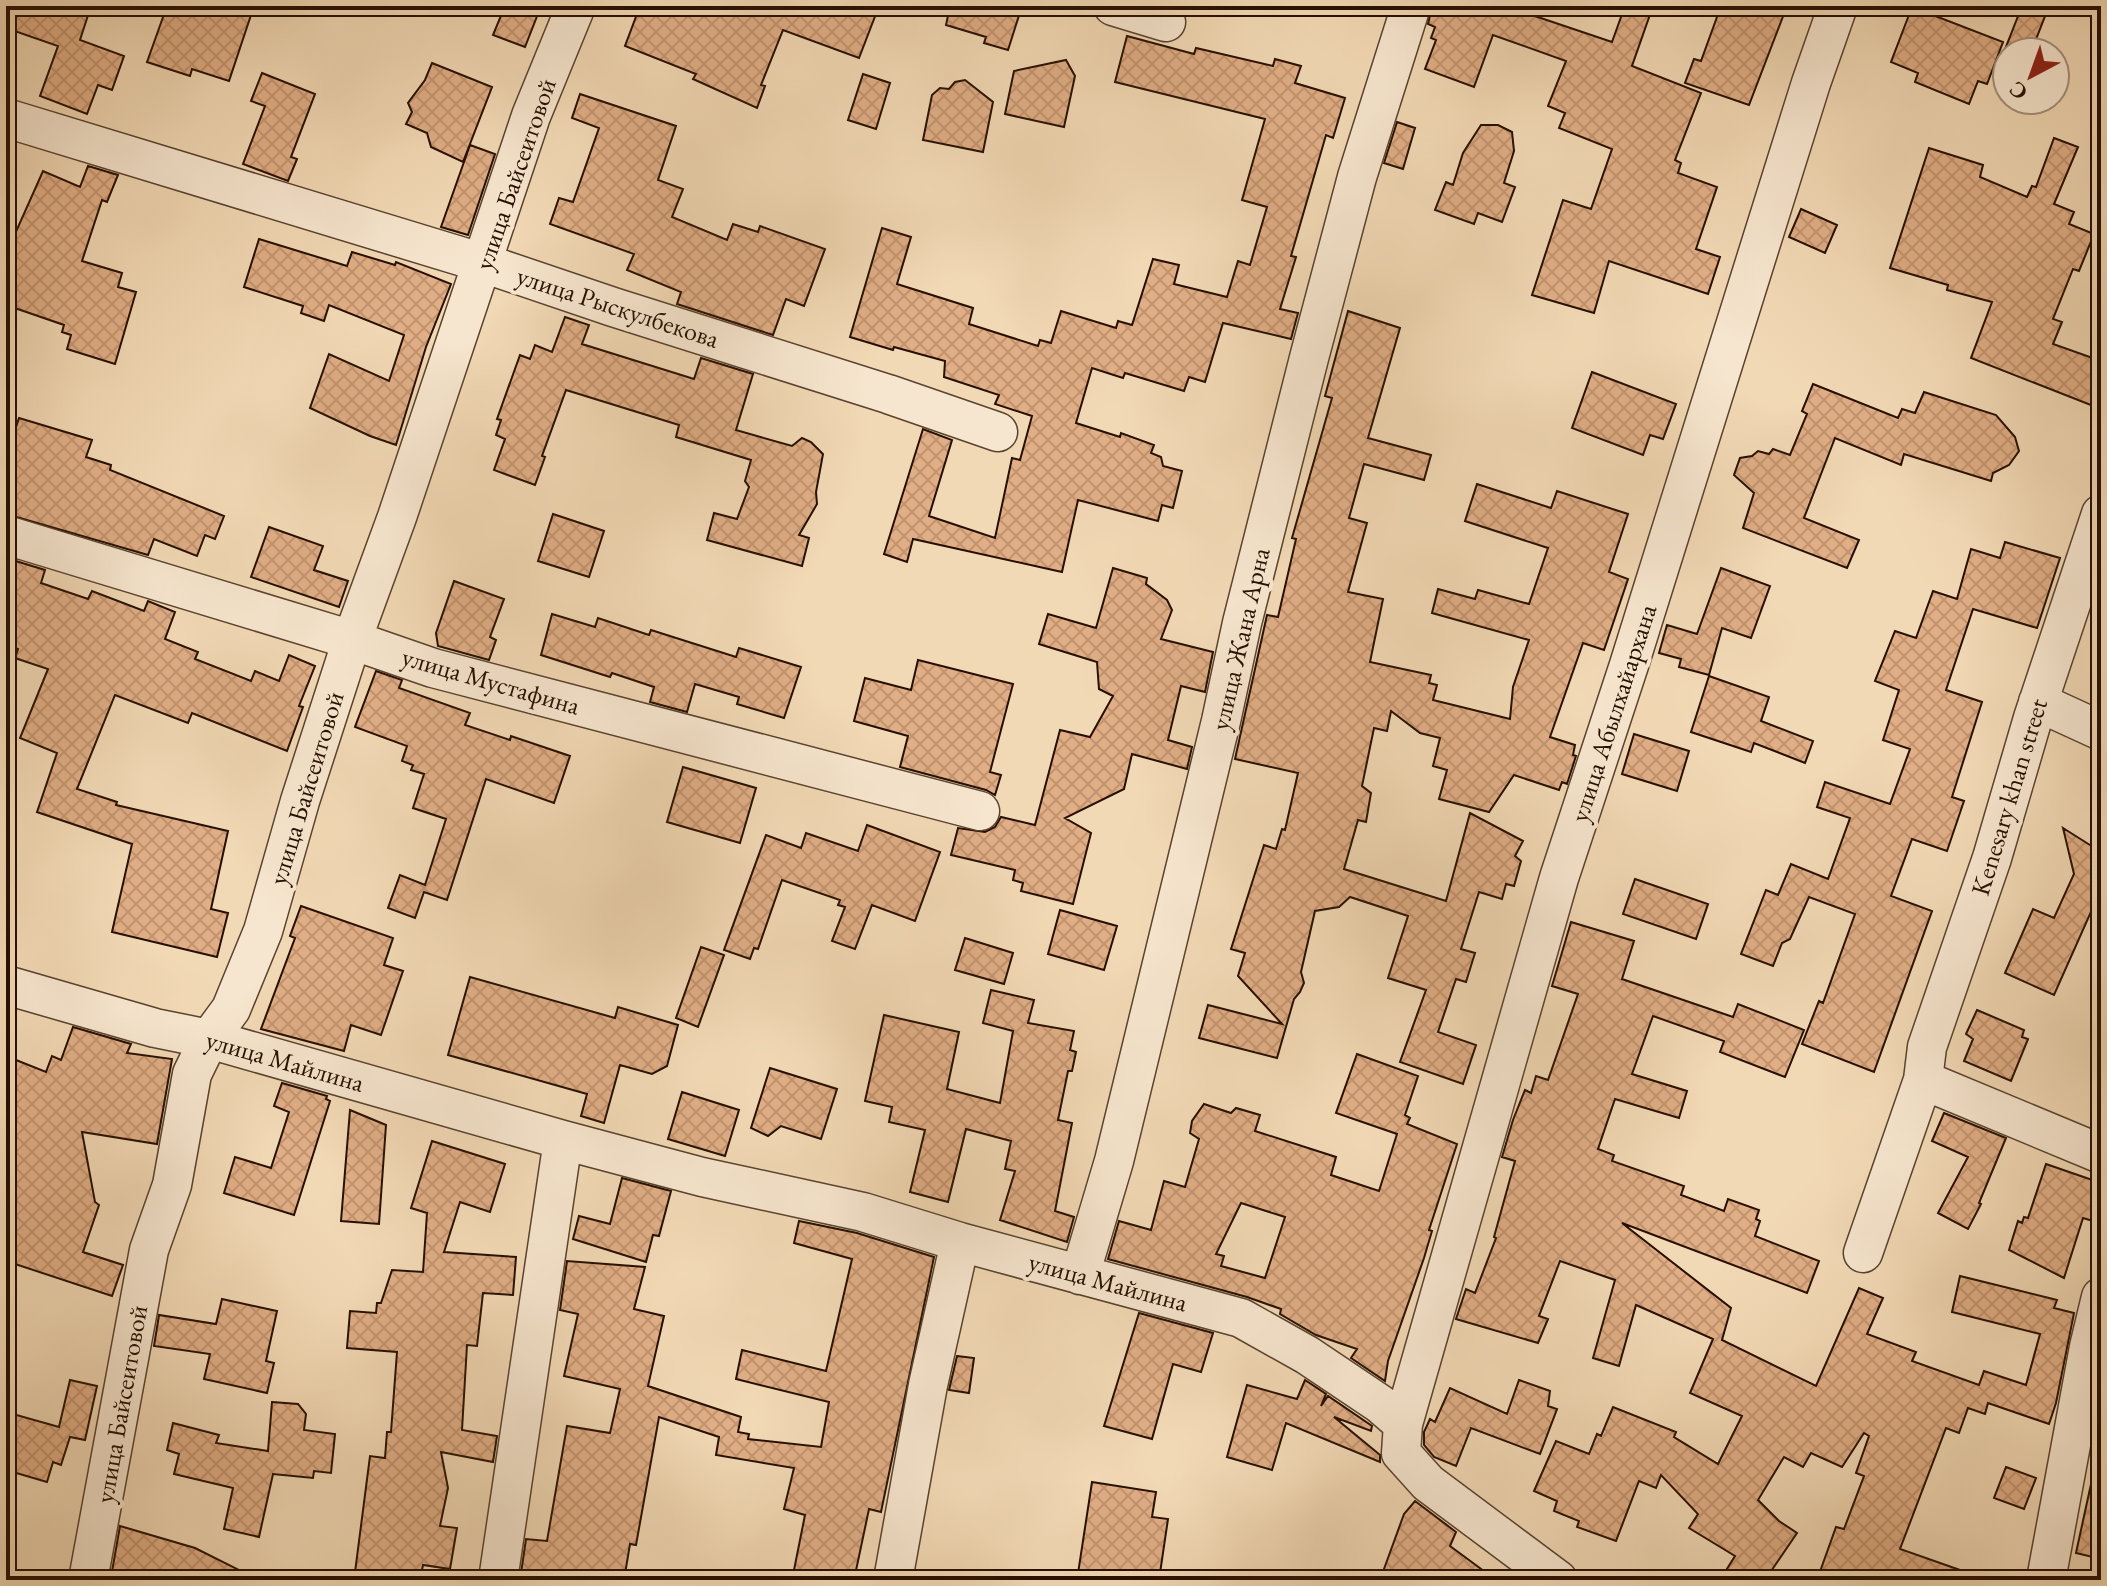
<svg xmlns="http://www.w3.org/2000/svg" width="2107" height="1586" font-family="'EB Garamond',serif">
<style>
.building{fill:url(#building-cross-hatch);stroke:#260f01;stroke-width:2;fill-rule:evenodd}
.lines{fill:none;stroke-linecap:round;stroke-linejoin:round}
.minor-casing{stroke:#59422e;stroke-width:41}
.minor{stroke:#f7e6cf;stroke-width:38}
.labels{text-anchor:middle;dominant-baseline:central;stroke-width:8;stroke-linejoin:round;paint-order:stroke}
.street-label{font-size:26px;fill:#260f01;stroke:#f7e6cf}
</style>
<defs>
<pattern id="building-cross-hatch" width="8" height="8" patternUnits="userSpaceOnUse" patternTransform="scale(2)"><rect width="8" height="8" fill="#e1ae85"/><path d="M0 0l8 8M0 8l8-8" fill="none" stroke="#c19471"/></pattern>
</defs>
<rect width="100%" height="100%" fill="#f2d9b5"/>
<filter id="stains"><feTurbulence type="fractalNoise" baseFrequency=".0025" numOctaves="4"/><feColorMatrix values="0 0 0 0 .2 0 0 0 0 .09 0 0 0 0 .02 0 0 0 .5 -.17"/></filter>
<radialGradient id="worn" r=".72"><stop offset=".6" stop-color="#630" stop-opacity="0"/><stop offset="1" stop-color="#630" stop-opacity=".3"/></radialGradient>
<path class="building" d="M6 6H91L80 40 124 56 112 90 98 85 87 114 40 96 58 46 6 28Z
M167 6H254L229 81 192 69 190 76 147 62Z
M505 6H541L525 47 493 35Z
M640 6H879L859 58 783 30 761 85 765 86 757 108 693 79 696 74 625 46Z
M950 6H1022L1008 50 984 43 986 37 946 25Z
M1432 6H1505L1612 42 1625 6H1653L1632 66 1701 93 1675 160 1681 163 1678 173 1717 187 1696 249 1720 257 1708 294 1609 261 1594 313 1532 295 1563 200 1591 209 1612 149 1559 128 1565 113 1548 106 1566 61 1493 35 1474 87 1425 69 1436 40 1431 38 1435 27 1428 24Z
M1721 6H1787L1749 105 1685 83 1694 59 1701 61Z
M2022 6H2049L2031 52H2004Z
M1912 7 2003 42 1987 84 1978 81 1969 104 1915 82 1918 73 1891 62Z
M1127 36 1194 54 1196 48 1273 66 1275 59 1301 66 1295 83 1345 98 1333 138 1326 135 1291 256 1296 257 1280 309 1298 313 1291 339 1223 323 1205 382 1189 377 1184 391 1125 373 1123 378 1092 368 1076 423 1120 437 1121 433 1154 445 1151 453 1161 457 1163 466 1182 471 1173 508 1162 505 1158 521 1078 500 1062 572 913 539 907 562 884 554 923 429 952 440 929 516 995 538 1012 458 1020 460 1032 416 995 404 999 395 944 377 945 361 894 347 893 350 850 337 882 228 911 237 897 284 973 308 969 324 1038 346 1040 340 1051 343 1061 311 1116 328 1118 321 1132 325 1153 259 1179 265 1174 284 1227 297 1238 261 1250 265 1267 207 1242 200 1265 119 1115 82Z
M1066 60 1075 76 1064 127 1005 114 1014 71Z
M432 63 492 87 463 162 431 147 427 133 406 124 412 112 408 103 425 80Z
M262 73 315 94 291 157 297 159 288 181 243 164 265 106 251 101Z
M863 74 890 83 876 129 848 120Z
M965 80 993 102 983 152 923 140 932 95 940 88 949 89 955 82Z
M580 94 676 126 658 180 683 189 672 217 727 240 733 224 758 232 760 226 825 249 804 306 786 299 773 335 677 304 681 292 627 270 634 254 550 224 559 198 573 202 599 128 572 118Z
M1397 122 1415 128 1403 169 1384 163Z
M1481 125H1498L1512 132 1514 151 1504 183 1515 187 1502 222 1478 213 1474 224 1435 210 1446 182 1453 185 1463 153Z
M2054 138 2078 147 2054 204 2074 212 2069 224 2094 234 2079 271 2073 269 2053 319 2062 322 2053 344 2101 361V409L1971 358 1992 302 1947 290 1948 285 1890 268 1929 148 1983 165 1980 177 2027 197 2032 186 2036 187Z
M470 145 495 154 468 235 441 227Z
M88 166 118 175 107 202 102 200 82 261 122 273 118 287 136 292 115 364 67 349 71 335 62 332 64 325 6 305V230L15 234 43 171 80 187Z
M1801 209 1837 225 1825 253 1789 237Z
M259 239 347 266 352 252 395 265 396 262 451 284 426 347 396 445 370 436 310 408 329 354 389 381 404 335 329 305 324 321 301 313 303 306 244 287Z
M1348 311 1400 328 1368 438 1431 455 1424 480 1364 464 1349 518 1367 523 1348 592 1383 599 1370 662 1431 675 1429 683 1437 685 1433 700 1510 719 1513 687 1529 640 1432 613 1438 589 1475 599 1478 590 1529 604 1548 548 1465 521 1477 484 1551 508 1557 491 1628 514 1609 572 1628 579 1604 650 1583 643 1550 737 1575 745 1573 755 1576 756 1567 784 1562 782 1559 790 1514 775 1489 812 1439 799 1447 770 1433 766 1440 738 1420 733 1391 711 1387 731 1374 728 1362 786 1371 793 1366 822 1358 820 1344 869 1446 901 1470 813 1523 841 1515 856 1521 861 1514 886 1506 884 1502 899 1479 892 1461 949 1475 953 1466 982 1456 979 1438 1032 1476 1045 1463 1084 1400 1062 1426 990 1388 978 1408 916 1350 897 1339 907 1315 911 1301 972 1304 983 1300 992 1294 999 1277 1058 1199 1038 1208 1005 1282 1024 1238 976 1245 953 1231 949 1264 845 1276 849 1282 829 1285 830 1298 773 1235 759 1267 615 1278 617 1296 539 1292 538 1332 398 1325 396Z
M565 317 589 325 582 344 694 379 701 358 753 374 736 430 792 446 802 438 811 442 823 454 816 492 817 504 799 535 809 538 802 566 707 540 714 513 737 519 749 487 745 481 751 460 676 437 679 425 566 390 542 456 545 457 535 485 494 470 505 439 496 435 501 420 497 419 520 355 530 359 535 345 552 352Z
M1592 372 1676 404 1663 439 1650 435 1643 455 1572 428Z
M1813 384 1898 418 1902 409 1915 413 1924 392 1996 415 2015 437 2019 451 2009 465 1993 473 1991 481 1904 454 1901 465 1835 438 1804 518 1859 540 1847 568 1743 528 1754 493 1734 475 1740 458 1752 456 1758 451 1769 454 1773 449 1790 455 1807 414 1802 411Z
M19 418 92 440 86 457 111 465 110 470 224 516 215 539 205 535 197 556 154 539 148 555 6 514V458Z
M553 514 604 531 589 577 538 561Z
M269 527 323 546 314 570 348 581 339 607 251 577Z
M2005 542 2060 558 2037 628 1973 609 1946 690 1982 702 1952 797 1964 801 1947 851 1912 839 1891 896 1932 911 1874 1072 1802 1044 1819 1001 1823 1003 1855 914 1809 897 1790 939 1782 943 1773 966 1741 954 1766 890 1778 895 1791 864 1828 879 1850 818 1817 807 1825 782 1890 804 1910 749 1883 740 1899 690 1875 681 1895 631 1916 638 1933 591 1957 599 1971 549 2000 558Z
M6 558 45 570 41 583 88 599 92 591 144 611 148 601 175 612 165 639 198 652 195 659 251 681 255 671 279 681 289 655 315 666 299 706 303 707 287 751 192 713 188 723 115 695 77 789 117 802 116 805 228 831 211 909 228 913 217 957 112 932 132 844 37 812 57 753 20 738 48 669 15 658 18 649 6 644Z
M1113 568 1147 578 1146 584 1167 600 1172 610 1161 639 1213 652 1205 692 1181 686 1168 740 1192 747 1187 769 1132 754 1124 789 1065 818 1091 833 1073 904 1021 891 1023 883 1013 880 1015 870 951 855 958 828 985 832 995 827 1001 817 1035 825 1060 730 1090 737 1113 696 1099 689 1097 662 1039 644 1048 614 1096 628Z
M1721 568 1770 586 1751 638 1722 628 1709 675 1679 667 1681 659 1659 653 1667 625 1697 634Z
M454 581 504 599 490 637 496 640 489 660 438 646 436 633Z
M552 614 595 627 598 618 649 635 651 630 736 657 739 648 801 667 784 718 737 704 739 697 695 684 687 712 650 702 654 687 612 673 610 677 541 655Z
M918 660 1013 684 990 772 1001 775 995 795 986 790 900 767 908 736 854 721 865 678 911 690Z
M376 671 402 680 399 688 470 713 465 725 510 740 511 736 570 756 554 803 486 779 447 900 424 892 415 918 388 908 400 875 425 885 446 819 413 808 424 774 411 770 413 765 402 761 407 746 355 727Z
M1709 676 1769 697 1761 721 1813 741 1805 763 1754 743 1751 752 1691 732Z
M1634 734 1689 751 1677 791 1622 774Z
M683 767 756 788 740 843 667 822Z
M867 825 940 852 915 921 872 905 855 949 832 941 845 907 838 905 840 900 782 880 758 949 754 948 750 959 724 950 766 835 801 848 806 833 858 851Z
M2063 828 2101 852V908L2094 905 2054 995 2005 973 2033 909 2054 918 2074 874Z
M1635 879 1708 904 1696 939 1623 914Z
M301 906 393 938 384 965 403 971 381 1035 351 1025 344 1051 261 1029 295 938 290 936Z
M1060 910 1117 926 1104 970 1048 954Z
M1571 922 1634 941 1622 979 1733 1017 1738 1004 1804 1030 1785 1077 1720 1052 1724 1041 1653 1016 1632 1074 1687 1091 1679 1118 1615 1099 1598 1149 1614 1155 1612 1161 1684 1186 1681 1195 1724 1211 1728 1199 1759 1210 1756 1219 1760 1221 1755 1236 1819 1261 1807 1293 1622 1223 1731 1308 1722 1340 1816 1386 1859 1288 1883 1298 1867 1334 1916 1352 1912 1361 1979 1385 1984 1371 2026 1385 2040 1334 1952 1312 1960 1276 2057 1300 2054 1308 2074 1313 2056 1403 2049 1424 1988 1403 1985 1414 1968 1408 1959 1433 1946 1428 1900 1549 1977 1576 1976 1580H1817L1836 1527 1844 1529 1864 1476 1856 1473 1869 1436 1864 1433 1842 1467 1811 1453 1803 1467 1784 1457 1758 1500 1779 1521 1797 1533 1765 1580H1720L1735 1556 1689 1528 1698 1514 1661 1475 1656 1488 1639 1481 1616 1541 1577 1527 1579 1521 1554 1511 1557 1501 1534 1491 1556 1441 1589 1454 1597 1434 1601 1436 1613 1407 1676 1432 1674 1437 1718 1464 1742 1416 1690 1393 1713 1339 1636 1305 1619 1366 1593 1358 1615 1280 1560 1261 1539 1316 1548 1319 1538 1343 1456 1319 1466 1289 1475 1293 1496 1238 1494 1237 1515 1161 1502 1157 1513 1120 1525 1090 1531 1093 1536 1076 1548 1080 1578 994 1552 986Z
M965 938 1013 953 1004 984 955 970Z
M701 947 724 955 698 1027 676 1018Z
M470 977 615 1018 618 1007 678 1025 667 1066 652 1074 620 1065 604 1123 581 1116 587 1094 448 1055Z
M991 990 1034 1000 1028 1023 1074 1031 1070 1050 1076 1052 1072 1071H1068L1058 1120 1072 1123 1055 1211 1074 1217 1067 1242 1000 1220 1015 1171 1005 1169 1011 1141 966 1129 948 1202 910 1192 925 1130 889 1122 892 1107 865 1101 884 1015 959 1032 947 1089 1000 1103 1013 1031 983 1023Z
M1977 1010 2024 1030 2022 1037 2028 1039 2011 1081 1964 1061 1973 1039 1966 1034Z
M73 1027 131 1044 127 1053 172 1059 157 1144 82 1132 95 1202 99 1205 83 1252 123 1265 112 1296 6 1261V1056L46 1072 52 1056 61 1060Z
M1357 1054 1418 1076 1405 1115 1410 1118 1407 1124 1457 1144 1429 1230 1432 1231 1424 1258 1388 1361 1385 1381 1351 1358 1357 1349 1316 1335 1280 1314 1281 1309 1247 1297 1108 1259 1119 1221 1151 1230 1164 1181 1185 1187 1199 1139 1190 1133 1192 1121 1204 1104 1231 1113 1236 1108 1260 1115 1255 1131 1336 1157 1331 1175 1379 1191 1397 1134 1336 1113ZM1241 1203 1285 1217 1265 1278 1221 1266 1224 1256 1216 1254Z
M770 1068 837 1089 821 1139 781 1126 768 1136 751 1128Z
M282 1083 327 1096 326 1099 330 1101 294 1215 224 1193 235 1157 271 1168 289 1112 274 1106Z
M682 1092 739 1110 725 1156 668 1139Z
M350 1110 386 1125 379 1224 341 1221Z
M1944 1113 2006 1138 1979 1203 1981 1204 1968 1229 1938 1213 1968 1157 1932 1141Z
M432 1141 505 1164 490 1212 460 1202 444 1252 516 1257 513 1295 483 1293 477 1346 467 1345 462 1430 497 1436 493 1462 441 1452 448 1488 440 1526 457 1528 450 1569 423 1565 420 1580H354L370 1456 385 1458 387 1432H391L397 1352 347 1348 350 1311 376 1313 377 1303H381L392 1270 423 1272 427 1213 411 1208Z
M2046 1164 2101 1183V1198L2093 1221 2083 1218 2064 1278 2009 1250 2018 1221 2022 1223 2024 1217 2028 1218Z
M622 1178 671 1191 659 1236 653 1235 646 1262 573 1239 579 1216 610 1224Z
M799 1221 857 1233 934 1257 881 1512 869 1509 854 1580H792L805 1515 784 1509 794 1468 716 1455 719 1437 659 1417 636 1545 630 1544 624 1580H520L526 1539 547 1541 567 1426 610 1433 620 1389 564 1376 578 1314 560 1310 567 1261 645 1267 634 1309 664 1316 648 1386 741 1417 738 1432 749 1434 748 1439 821 1447 829 1402 736 1379 742 1350 826 1371 852 1259 794 1243Z
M222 1299 277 1311 266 1361 274 1363 267 1393 204 1379 210 1354 154 1346 159 1315 216 1324Z
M1139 1313 1213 1333 1201 1372 1173 1364 1152 1439 1104 1426Z
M957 1356 974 1358 969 1393 949 1390Z
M70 1380 97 1386 85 1440 70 1437 61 1465 53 1462 47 1482 6 1470V1412L59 1427Z
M1305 1380 1326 1394 1321 1406 1328 1396 1372 1426 1371 1431 1334 1417 1380 1455V1462L1286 1423 1272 1470 1227 1457 1247 1385 1297 1399Z
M1519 1380 1550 1391 1548 1406 1557 1409 1540 1454 1471 1428 1456 1466 1434 1457 1424 1445V1432L1430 1419 1435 1422 1450 1388 1507 1414Z
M272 1402 298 1404 306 1414 304 1430 335 1434 331 1473 314 1471 313 1478 273 1474 259 1537 224 1529 233 1488 174 1474 179 1454 167 1450 173 1423 219 1435 216 1443 268 1451Z
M2006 1467 2036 1478 2024 1509 1994 1498Z
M1092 1482 1156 1492 1152 1517 1168 1519 1159 1580H1077Z
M2091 1484 2101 1485V1559L2076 1553Z
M1415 1501 1456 1532 1450 1546 1496 1580H1380L1404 1514Z
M120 1526 195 1548 259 1580H123L111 1577Z"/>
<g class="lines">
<defs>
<path id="minor" d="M1113 6 1166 22
M6 118 483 263 613 307 888 394 998 432
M6 535 352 640 433 668 980 811
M2038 702 2101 731
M6 985 155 1028 209 1039 563 1140 702 1177 863 1212 960 1242 1241 1318 1307 1355 1380 1404 1403 1424 1401 1453 1428 1483 1558 1580
M1923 1080 2101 1154
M1863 1253 1923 1080 1927 1047 1992 858 2033 718 2101 514
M1080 1275 1114 1161 1221 721 1242 623 1309 358 1357 177 1411 6
M1403 1424 1559 878 1629 665 1811 83 1838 6
M88 1580 149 1250 172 1185 192 1074 209 1039 231 1009 263 931 300 801 352 640 397 517 531 116 576 6
M498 1580 563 1140
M893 1580 928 1385 960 1242
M2046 1580 2089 1347 2101 1297"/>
</defs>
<use href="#minor" class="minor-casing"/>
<use href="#minor" class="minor"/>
</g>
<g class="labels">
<g class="street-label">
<text transform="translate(515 174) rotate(-71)">улица Байсеитовой</text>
<text transform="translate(618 307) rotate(18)">улица Рыскулбекова</text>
<text transform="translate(1240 639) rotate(-77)">улица Жана Арна</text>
<text transform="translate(491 681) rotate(16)">улица Мустафина</text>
<text transform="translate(1613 713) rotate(-72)">улица Абылхайархана</text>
<text transform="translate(306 788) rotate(-73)">улица Байсеитовой</text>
<text transform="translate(2009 797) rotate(-73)">Kenesary khan street</text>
<text transform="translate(285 1061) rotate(16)">улица Майлина</text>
<text transform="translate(1108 1282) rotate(15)">улица Майлина</text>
<text transform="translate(121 1404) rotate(-80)">улица Байсеитовой</text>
</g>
</g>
<rect width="2107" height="1586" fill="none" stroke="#f2d9b5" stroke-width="32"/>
<rect x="8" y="8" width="2091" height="1570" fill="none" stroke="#260f01" stroke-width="4"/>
<rect x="16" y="16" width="2075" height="1554" fill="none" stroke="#260f01" stroke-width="2"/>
<g transform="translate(2031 76) rotate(221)"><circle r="38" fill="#f7e6cf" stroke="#a3907d" stroke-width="2"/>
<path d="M0-6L14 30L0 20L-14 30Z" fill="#8f2418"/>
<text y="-12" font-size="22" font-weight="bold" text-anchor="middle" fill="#260f01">С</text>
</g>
<rect width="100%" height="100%" filter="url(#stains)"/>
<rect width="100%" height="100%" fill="url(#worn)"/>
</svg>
